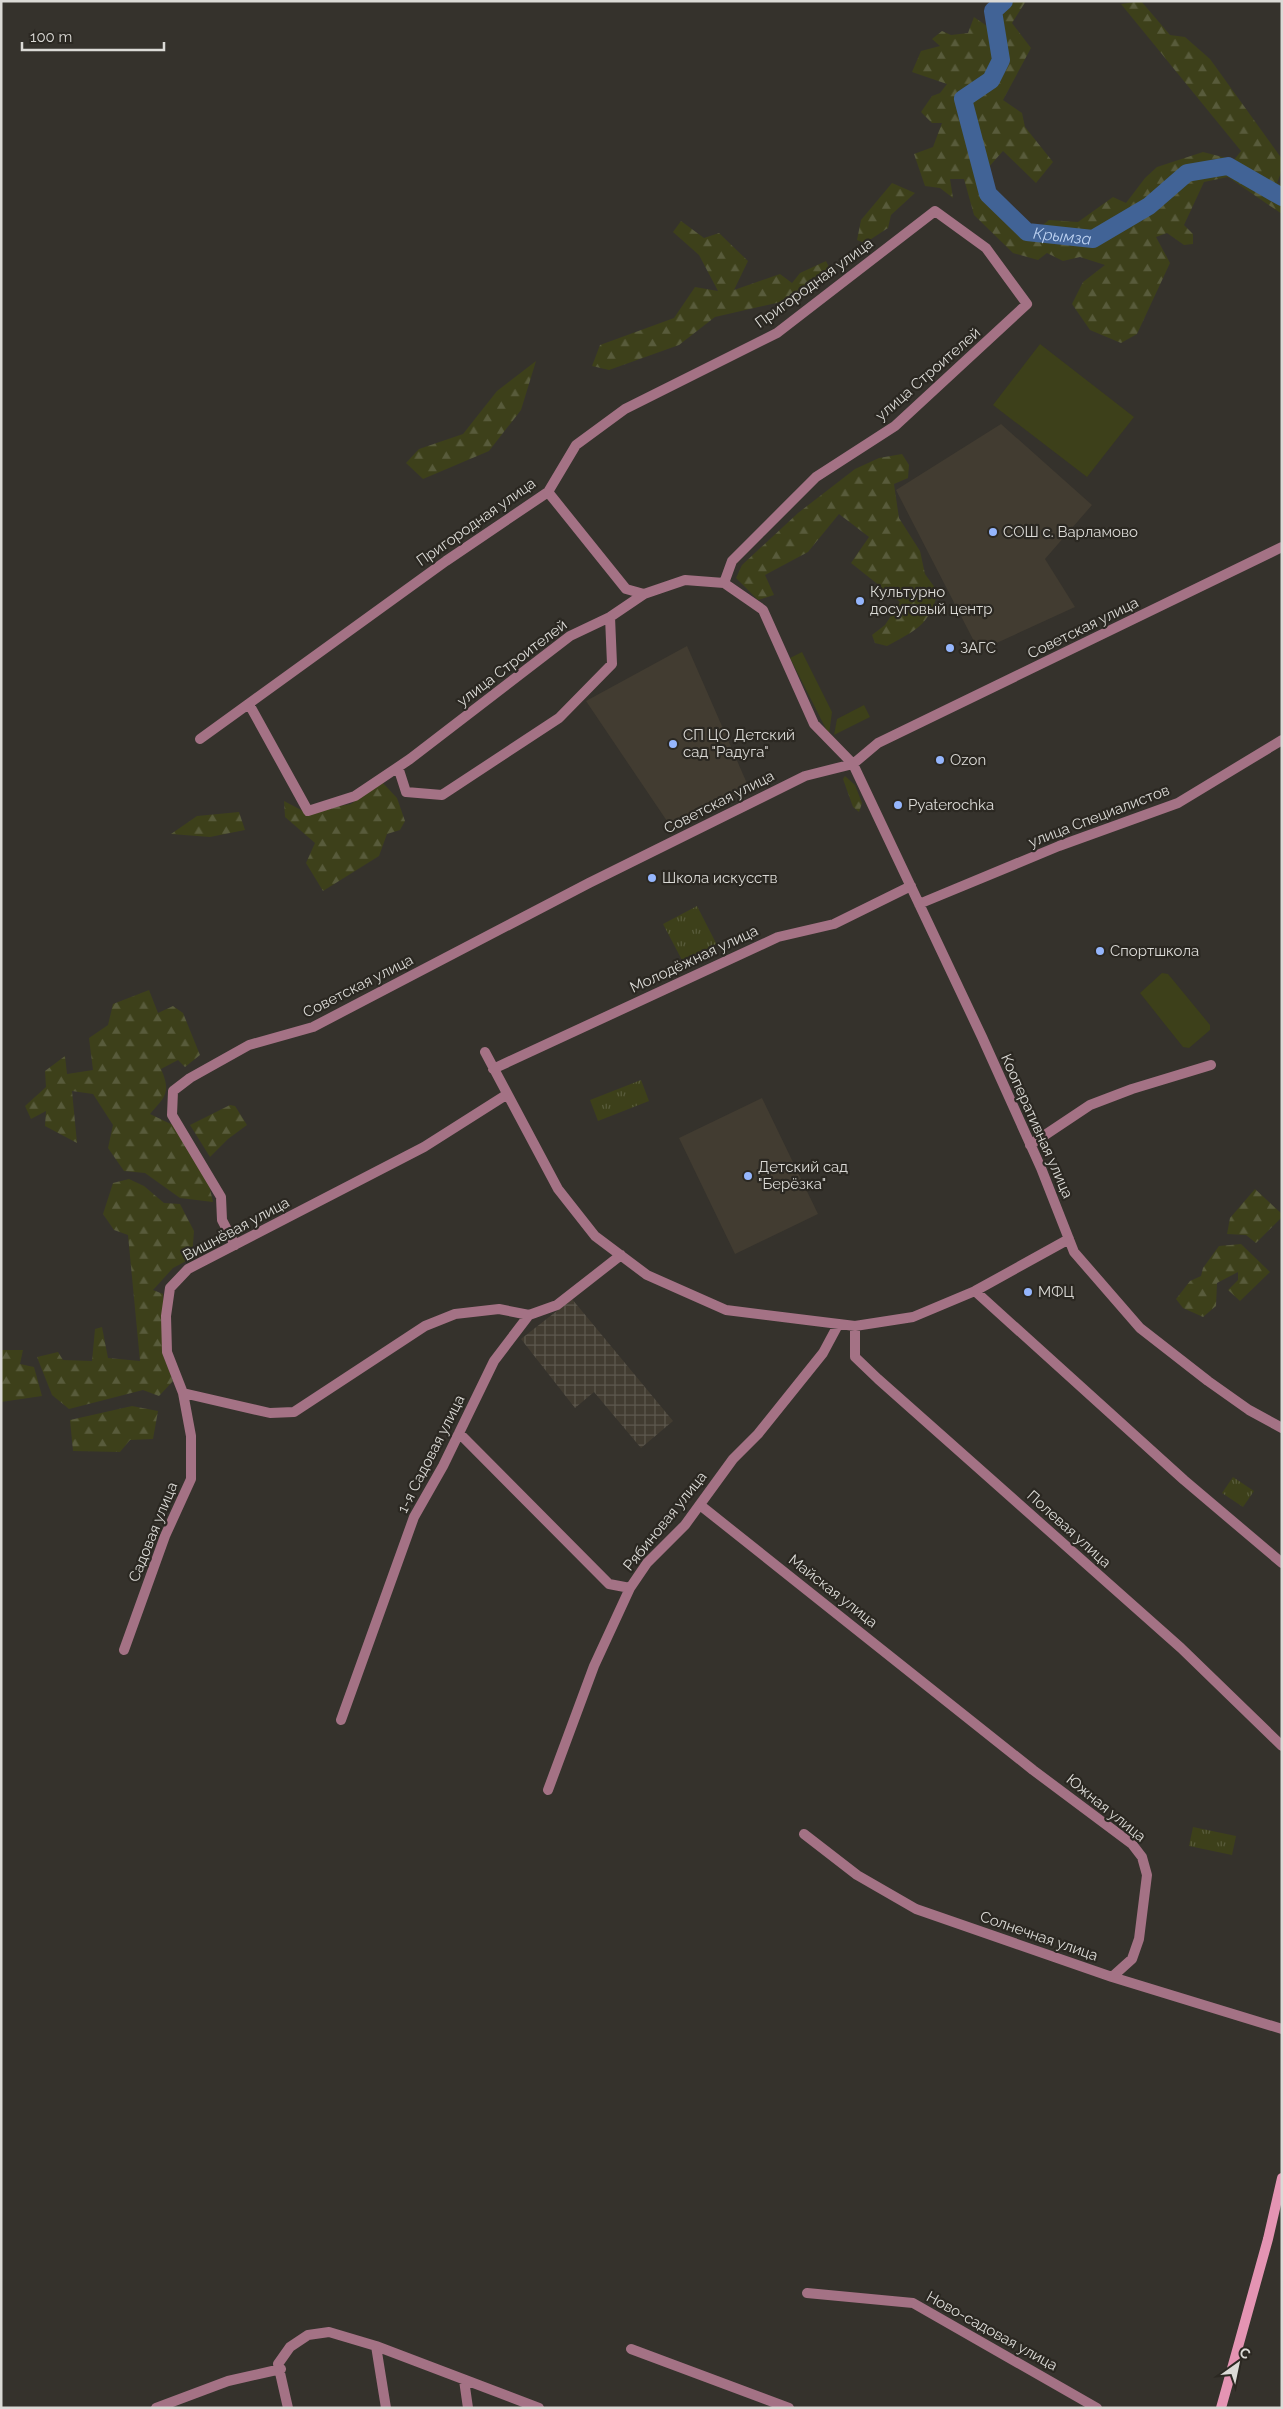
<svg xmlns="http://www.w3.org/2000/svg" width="1283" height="2409" font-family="Raleway,sans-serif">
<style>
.built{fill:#423c31}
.industrial{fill:url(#industrial-grid)}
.grass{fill:#3d401a}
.forest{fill:url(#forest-firs)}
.park{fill:url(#park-tufts)}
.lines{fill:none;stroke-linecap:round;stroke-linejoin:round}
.river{stroke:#416396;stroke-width:18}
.street{stroke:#a47285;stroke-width:10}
.secondary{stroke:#e494b3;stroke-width:10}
.poi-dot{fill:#95b6fd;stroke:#2b2822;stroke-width:2}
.labels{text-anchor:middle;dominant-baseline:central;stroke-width:4.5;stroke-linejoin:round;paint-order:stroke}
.street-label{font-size:15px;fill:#dbdad6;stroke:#2b2822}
.poi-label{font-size:15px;fill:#dbdad6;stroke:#2b2822;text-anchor:start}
.water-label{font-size:16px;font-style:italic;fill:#bcd1f0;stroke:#2b2822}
</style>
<defs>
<pattern id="industrial-grid" width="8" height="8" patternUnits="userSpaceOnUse" patternTransform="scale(1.25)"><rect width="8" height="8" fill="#423c31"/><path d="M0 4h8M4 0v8" fill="none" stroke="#5d584e"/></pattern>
<pattern id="forest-firs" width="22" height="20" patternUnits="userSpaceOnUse" patternTransform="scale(1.25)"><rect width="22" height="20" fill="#3d401a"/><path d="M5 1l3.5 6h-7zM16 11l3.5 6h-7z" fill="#585b3b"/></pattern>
<pattern id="park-tufts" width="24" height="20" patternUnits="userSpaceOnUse" patternTransform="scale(1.25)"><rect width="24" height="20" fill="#3d401a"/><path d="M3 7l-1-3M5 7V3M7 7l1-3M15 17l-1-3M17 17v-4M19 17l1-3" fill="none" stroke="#585b3b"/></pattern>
</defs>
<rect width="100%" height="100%" fill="#35322c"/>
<path class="built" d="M1001 424 1092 505 1045 559 1075 607 979 651 896 490Z
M687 646 749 788 671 827 586 701Z
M762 1098 818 1214 735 1254 679 1138Z"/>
<path class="industrial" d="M572 1299 673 1421 641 1448 594 1392 575 1408 521 1339Z"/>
<path class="grass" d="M1040 344 1134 417 1087 477 993 405Z
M802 652 832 712 829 735 790 658Z
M864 705 870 717 834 735 837 719Z
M1162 973 1168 974 1210 1025V1030L1189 1048 1183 1047 1140 993Z"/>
<path class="forest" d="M1006 1H1026L1012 23 1031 48 1003 100 1022 113 1025 127 1053 162 1036 183 1003 151 987 169 997 196 1034 232 1049 220 1078 222 1113 197 1126 203 1145 178 1157 167 1203 152 1234 160 1241 151 1121 4 1141 1 1170 35 1185 37 1210 59 1282 159V170L1277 183 1282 185V214L1228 177 1204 182 1184 225 1193 234V244L1184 245 1167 233 1156 237 1170 263 1137 334 1121 343 1090 330 1072 304 1083 282 1105 265 1080 257 1063 261 1047 253 1038 260 1013 253 974 215 964 179H950L953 198 940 188 925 186 914 154 933 147 942 123H932L921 112 932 96 940 93 947 84 912 72 921 51 940 46 932 39 942 31 951 35 968 33 974 17 994 31 995 12Z
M892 183 915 193 891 215 888 228 865 243 857 240 861 220Z
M681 221 704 238 719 233 748 261 734 290 780 274 792 283 800 273 826 261 832 273 803 297 715 317 679 345 609 370 592 366 600 345 674 318 695 287 718 291 699 255 673 232Z
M536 361 521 410 489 451 423 479 406 463 419 449 463 434 497 391Z
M902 454 909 465 908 478 894 484 899 518 920 551 925 574 938 592C929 626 916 630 887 646L875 643 872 635 885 625 900 602 851 563 869 537 839 514 808 552 765 575 774 595 758 600 736 578 742 565 798 513 855 469 879 458Z
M845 776 855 785 862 803 859 812 853 807 843 779Z
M382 782 397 798 405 821 400 830 387 834 379 856 323 891 306 863 315 843 285 817 284 801 305 812 351 804Z
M239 812 245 830 210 837 171 834 197 816Z
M149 990 158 1013 173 1006 183 1013 200 1055 185 1067 178 1060 161 1069C171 1092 166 1096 150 1114L175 1126 208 1180 213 1202 180 1198 145 1173 124 1171 108 1148 113 1125 93 1094 72 1091 77 1143 45 1126 46 1111 31 1119 25 1106 46 1087 45 1071 65 1056 67 1074 93 1070 89 1038 108 1025 113 1004Z
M230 1105 235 1106 247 1125 228 1139 210 1157 190 1125Z
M129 1179 144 1186 164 1203 180 1204 194 1231 192 1258 173 1268 153 1290 163 1294V1355L173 1381 159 1396 143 1390 69 1409 52 1395 37 1357 58 1352 63 1360 92 1361 95 1329 102 1327 108 1358 140 1361 128 1235 114 1230 103 1214 113 1183Z
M1255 1189 1282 1214V1217L1256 1243 1246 1235 1227 1234 1230 1218Z
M1241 1244 1270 1272 1240 1301 1228 1290 1238 1280V1272L1217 1283 1216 1306 1203 1317 1183 1308 1176 1299 1190 1281 1201 1276 1203 1268 1219 1246Z
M1 1350H23L20 1364 34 1367 42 1396 1 1402Z
M132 1406 158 1411 153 1439 130 1440 120 1452 73 1451 70 1420Z"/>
<path class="park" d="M697 906 717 945 683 962 663 924Z
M641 1080 649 1101 598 1121 590 1100Z
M1233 1477 1254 1491 1243 1507 1222 1493Z
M1193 1827 1236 1836 1232 1855 1189 1846Z"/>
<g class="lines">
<path class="river" id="s1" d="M1004 1 993 11 1001 60 991 80 963 99 988 194 1027 232 1093 239 1149 206 1187 173 1228 166 1282 197"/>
<path class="street" d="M548 492 626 589 644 594
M724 583 763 610 814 724 853 764 982 1037 1041 1168 1074 1252 1140 1328 1208 1381 1249 1410 1282 1428
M200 739 446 561 548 492 576 445 625 409 777 333 935 211 986 248 1027 304 895 426 816 477 732 561 724 583 685 580 644 594 610 617 570 636 410 759 355 796 308 811 249 704
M398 767 406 792 442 795 559 718 612 664 610 617
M919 904 1059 846 1178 803 1282 740
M485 1052 558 1189 595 1236 647 1275 726 1310 855 1326 913 1317 975 1291 1069 1239
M493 1069 778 937 834 924 911 886
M1030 1145 1090 1105 1132 1089 1211 1065
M235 1245 222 1220 221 1197 172 1115 173 1091 190 1078 249 1045 313 1027 589 883 805 776 853 764 878 743 1282 547
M975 1291 1184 1480 1282 1563
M855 1326V1357L878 1379 1181 1648 1282 1746
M183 1393 270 1413 294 1412 425 1326 455 1314 499 1309 529 1315
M459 1433 609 1584 630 1588
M700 1505 1033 1770 1132 1844 1142 1857 1147 1875 1139 1939 1132 1959 1112 1977
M124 1650 165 1536 191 1479V1436L183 1393 167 1352 166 1316 170 1288 188 1269 424 1147 506 1095
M341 1720 414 1517 443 1466 494 1361 529 1315 557 1305 621 1255
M548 1790 594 1666 630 1588 647 1563 685 1525 733 1459 758 1434 823 1353 838 1325
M804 1834 857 1875 916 1909 1112 1977 1282 2029
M807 2293 913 2303 1097 2408
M376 2346 386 2408
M631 2349 789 2408
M464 2380 468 2408
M156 2408 228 2381 281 2369
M288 2408 278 2364 290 2347 308 2335 329 2332 376 2346 539 2408"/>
<path class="secondary" d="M1221 2408 1268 2239 1282 2178"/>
</g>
<g class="poi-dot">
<circle cx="993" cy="532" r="5"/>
<circle cx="860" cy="601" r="5"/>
<circle cx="950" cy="648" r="5"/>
<circle cx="673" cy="744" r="5"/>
<circle cx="940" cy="760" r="5"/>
<circle cx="898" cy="805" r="5"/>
<circle cx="652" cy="878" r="5"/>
<circle cx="1100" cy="951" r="5"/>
<circle cx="748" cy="1176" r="5"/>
<circle cx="1028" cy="1292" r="5"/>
</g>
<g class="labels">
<g class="street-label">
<text transform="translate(814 283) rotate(-36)">Пригородная улица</text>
<text transform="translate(928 374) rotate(-41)">улица Строителей</text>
<text transform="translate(476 522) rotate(-35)">Пригородная улица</text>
<text transform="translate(1083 628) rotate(-26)">Советская улица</text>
<text transform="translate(512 663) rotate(-37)">улица Строителей</text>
<text transform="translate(719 802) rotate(-27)">Советская улица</text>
<text transform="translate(1099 816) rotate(-21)">улица Специалистов</text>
<text transform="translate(694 959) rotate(-25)">Молодёжная улица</text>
<text transform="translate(358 986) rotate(-27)">Советская улица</text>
<text transform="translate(1037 1126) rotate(66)">Кооперативная улица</text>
<text transform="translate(236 1229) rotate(-28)">Вишнёвая улица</text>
<text transform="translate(431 1454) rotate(-63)">1-я Садовая улица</text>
<text transform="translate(665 1521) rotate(-51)">Рябиновая улица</text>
<text transform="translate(1069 1529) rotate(42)">Полевая улица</text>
<text transform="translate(153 1532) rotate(-68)">Садовая улица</text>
<text transform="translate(833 1591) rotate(38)">Майская улица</text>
<text transform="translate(1106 1808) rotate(39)">Южная улица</text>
<text transform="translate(1039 1936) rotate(19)">Солнечная улица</text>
<text transform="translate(992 2331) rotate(29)">Ново-садовая улица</text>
</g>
<g class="poi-label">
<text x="1003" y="532">СОШ с. Варламово</text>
<text x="870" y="592">Культурно<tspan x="870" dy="17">досуговый центр</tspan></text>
<text x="960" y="648">ЗАГС</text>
<text x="683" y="735">СП ЦО Детский<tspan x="683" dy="17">сад "Радуга"</tspan></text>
<text x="950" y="760">Ozon</text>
<text x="908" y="805">Pyaterochka</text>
<text x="662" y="878">Школа искусств</text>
<text x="1110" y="951">Спортшкола</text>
<text x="758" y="1167">Детский сад<tspan x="758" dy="17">"Берёзка"</tspan></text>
<text x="1038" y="1292">МФЦ</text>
</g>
<g class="water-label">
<text stroke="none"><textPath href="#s1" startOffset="309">Крымза</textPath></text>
</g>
</g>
<rect width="1283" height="2409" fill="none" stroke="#dbdad6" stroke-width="5"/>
<g transform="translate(1238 2364) rotate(33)" stroke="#2b2822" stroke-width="4" paint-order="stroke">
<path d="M0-4L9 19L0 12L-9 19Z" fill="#dbdad6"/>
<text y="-8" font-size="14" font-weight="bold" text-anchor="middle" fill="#dbdad6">С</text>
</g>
<path d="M22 42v8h142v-8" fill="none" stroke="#dbdad6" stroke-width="2.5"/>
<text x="30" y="42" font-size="15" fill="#dbdad6" stroke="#2b2822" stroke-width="4" paint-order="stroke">100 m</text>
</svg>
